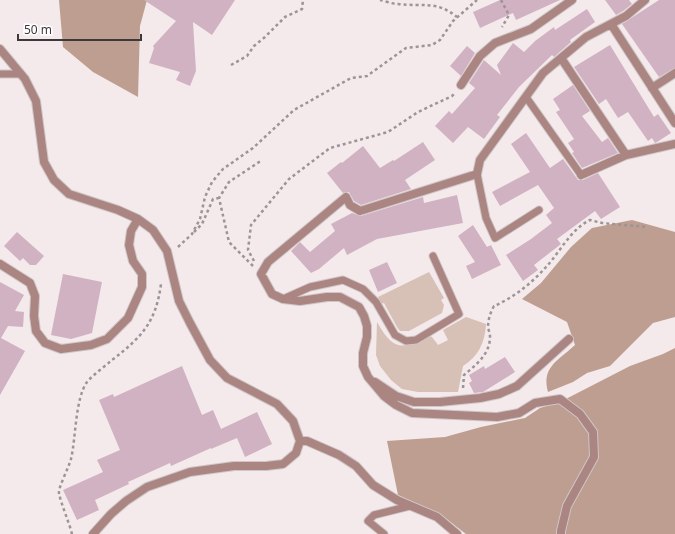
<svg xmlns="http://www.w3.org/2000/svg" width="675" height="534" font-family="'Noto Sans',sans-serif">
<style>
.green{fill:#d7c0b5}
.forest{fill:#bd9e90}
.building{fill:#d1b2c2}
.lines{fill:none;stroke-linecap:round;stroke-linejoin:round}
.service-casing{stroke:#cfc6c7;stroke-width:9}
.minor-casing{stroke:#cfc6c7;stroke-width:10}
.path{stroke:#9c9496;stroke-width:2.5;stroke-dasharray:3 3;stroke-linecap:butt}
.service{stroke:#aa8581;stroke-width:7}
.minor{stroke:#aa8581;stroke-width:8}
</style>
<rect width="100%" height="100%" fill="#f4e9eb"/>
<path class="green" d="M429 272 444 298 441 300 444 305 442 313 409 331H400L397 327 384 303 381 304 378 297Z
M466 317 486 324C485 342 479 356 463 366L458 392H418L402 389 391 380 380 366 376 355 377 322C393 351 402 350 430 336L432 337 438 345 448 340 443 330Z"/>
<path class="forest" d="M59 0H147L140 26 138 97 93 72 63 47Z
M632 220 675 232V317L653 323 610 366 587 373 573 382 548 392C541 367 559 360 575 345L567 322 522 299 541 283 571 247 592 228Z
M675 348V534H466L440 514 398 495 387 441 445 437 481 427 525 418 540 408 560 402 630 366 663 354Z"/>
<path class="building" d="M144 0H235L212 35 193 22 196 71 190 86 176 80 180 72 149 63 154 48 153 46 176 21Z
M500 0H560L516 20 513 13 480 28 473 12Z
M605 0H629L632 4 623 11 616 15Z
M659 0H675V68L659 77 622 24Z
M587 9 595 22 570 40 571 42 554 57 552 55 519 87 497 115 500 117 484 139 468 127 453 143 435 126 449 111 452 114 475 88 469 83 484 60 501 75 497 65 513 43 524 52 535 41 554 27 555 30Z
M610 45 654 117 658 114 671 133 657 142 655 143 652 138 648 141 628 112 618 118 606 99 599 104 574 67Z
M467 46 475 53 461 76 450 66Z
M573 85 590 111 582 116 602 142 608 138 618 153 582 168 572 153 574 152 568 143 574 139 556 112 560 110 553 99Z
M526 133 550 168 563 159 578 180H583L598 173 620 207 601 219 595 211 557 239 561 244 534 265 538 270 523 281 506 255 531 239 552 223 546 215 554 208 538 185 500 206 492 192 530 172 511 144Z
M423 142 435 160 405 180 411 189 361 205 354 201 349 192H346L343 193 327 173 341 162 342 163 363 146 380 168 393 160 394 161Z
M457 195 463 223 377 239 347 255 344 248 319 269 311 273 291 251 300 242 310 252 335 231 331 224 352 213 361 216 423 197 424 203Z
M473 225 487 247 491 245 501 265 472 279 466 266 475 262 458 236Z
M17 232 44 256 36 265H30L23 258 20 261 4 246Z
M387 262 397 283 378 292 369 270Z
M63 274 102 282 92 333 71 339 51 335Z
M0 282 24 295 15 311 24 312 23 327 8 326 1 338 25 351 0 395Z
M505 357 515 372 483 392 474 393 469 383 472 381 469 375 484 366 485 369Z
M182 366 202 415 213 410 221 429 257 412 272 444 245 457 237 438 211 449V448L171 466 170 463 128 482 129 484 95 500 99 510 77 520 63 490 103 472 97 460 120 450 99 400 113 394 114 397Z"/>
<g class="lines">
<defs>
<path id="service" d="M0 74H21
M526 97 581 175
M477 174 486 218 495 238 539 210
M283 299 310 287 343 280 363 289 376 302 395 335 406 341 416 340 459 314 433 256
M384 534 368 521 374 515 410 506"/>
<path id="minor" d="M611 24 675 123
M0 49 25 79 36 101 44 162 54 180 69 194 118 210 138 219 153 230 167 251 179 301 190 323 210 360 227 378 277 404 293 421 300 441 296 453 283 464 266 466H234L190 472 147 487 126 501 111 514 93 534
M561 58 626 155
M461 85 480 56 495 43 531 29 572 0
M652 88 675 73
M581 175 626 155 675 144
M0 264 30 283 35 296 34 316 36 331 45 343 61 349 91 345 107 339 128 318 142 287V274L133 261 129 245 131 231 138 219
M375 382 396 396 414 402H440L480 398 499 394 517 386 569 339
M300 441H307L339 455 356 466 373 485 397 500 437 517 457 534
M561 534V531L567 506 594 457 593 432 580 414 560 399 535 403 519 413 497 417 412 413 396 405 384 396 368 377 363 366V353L367 337V326L364 316 359 307 340 297H327L300 301 283 299 272 294 261 274 268 262 346 197 350 205 360 211 477 174 480 160 543 73 586 37 626 16 645 0"/>
</defs>
<use href="#service" class="service-casing"/>
<use href="#minor" class="minor-casing"/>
<path class="path" d="M380 0C385 1 392 4 398 4 423 7 436 0 457 17
M501 0 509 15 502 27
M231 65 247 56 254 46 265 37 285 17 302 9 303 0
M194 232 202 224 213 199 219 198
M178 247 192 234 200 219 205 197 212 182 223 169 253 148 294 110 351 78 367 76 406 48 432 45 440 40 453 21 477 0
M254 261 248 250 251 225 289 179 330 148 388 132 418 112 452 96 455 93
M253 266 229 242 219 198 229 182 262 160
M463 388 464 375C476 365 490 354 490 337 490 334 489 331 488 328 488 320 490 313 494 306 513 298 532 283 546 267 560 252 571 229 590 220L602 223 647 227
M72 534C69 522 61 504 59 493 58 488 69 467 71 459 76 438 75 399 87 382 94 374 104 367 112 360 142 337 156 322 161 284"/>
<use href="#service" class="service"/>
<use href="#minor" class="minor"/>
</g>
<path d="M18 34v6h123v-6" fill="none" stroke="#3d3839" stroke-width="2"/>
<text x="24" y="34" font-size="12" fill="#3d3839" stroke="#ffffff" stroke-width="3" paint-order="stroke">50 m</text>
</svg>
